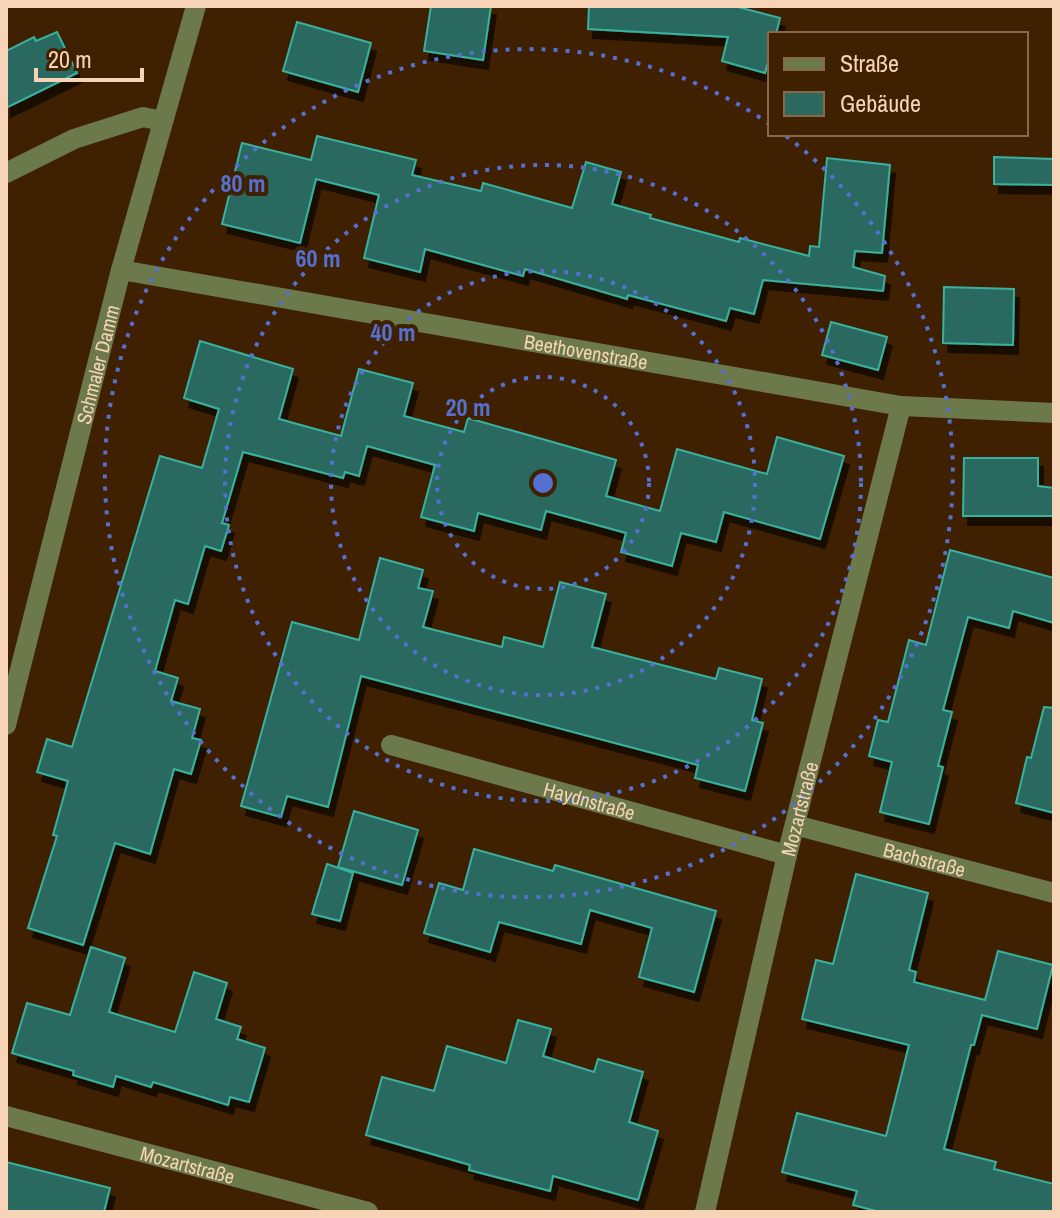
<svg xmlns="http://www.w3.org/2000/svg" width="1060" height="1218" font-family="'Archivo Narrow',sans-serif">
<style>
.building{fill:#2b695f;stroke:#37b1a0;stroke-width:2;filter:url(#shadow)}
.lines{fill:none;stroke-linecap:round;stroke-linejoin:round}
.minor{stroke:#6c794b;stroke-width:20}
.ring{fill:none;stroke:#5470d0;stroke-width:4;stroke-dasharray:4 8}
.labels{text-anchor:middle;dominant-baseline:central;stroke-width:8;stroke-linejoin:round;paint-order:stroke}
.street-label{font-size:20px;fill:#f7d4b7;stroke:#3f2000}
.centre{fill:#5470d0;stroke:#3f2000;stroke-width:4}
.ring-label{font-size:24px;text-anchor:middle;font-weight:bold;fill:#5470d0;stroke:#3f2000;stroke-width:8;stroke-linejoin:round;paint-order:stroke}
</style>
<defs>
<filter id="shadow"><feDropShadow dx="5" dy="9" stdDeviation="0" flood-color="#0009"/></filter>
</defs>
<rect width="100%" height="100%" fill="#3f2000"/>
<path class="building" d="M431 6H491L483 60 424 51Z
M589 6H734L780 18 776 34H770V55L765 73 722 61 728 37 588 29Z
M297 22 371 43 358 92 283 71Z
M57 32 77 73 6 108V51L34 37 36 41Z
M317 136 416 160 412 175 481 191 483 183 572 208 586 162 621 172 612 204 651 215 650 218 739 242 740 238 809 256 810 246 819 247 827 158 890 165 882 253 855 251 853 267 885 276 883 291 763 280 754 314 730 308 726 321 628 295 627 299 525 269 523 276 425 249 420 272 364 258 379 195 316 179 300 243 222 224 242 143 311 160Z
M994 157 1054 159V185L994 184Z
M944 287 1014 289 1013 345 943 343Z
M831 322 887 337 878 370 822 355Z
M200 341 293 369 279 419 341 436 359 369 413 383 404 416 464 432 468 418 616 460 606 496 660 511 677 449 767 474 777 437 844 456 820 539 724 512 716 542 681 533 672 566 621 552 626 533 546 511 541 530 478 513 474 531 421 517 435 465 367 446 359 476 345 472 343 478 243 452 222 523 229 525 221 551 205 546 188 604 175 600 155 671 178 678 171 701 200 709 192 738 201 740 191 774 174 769 150 854 115 843 83 945 28 928 57 836 53 835 68 781 37 772 47 739 72 747 160 456 202 468 219 409 184 398Z
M964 458H1038V486L1054 488V516H963Z
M950 550 1054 578V623L1013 611 1009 628 968 617 943 710 952 712 938 766 943 767 929 824 880 812 892 762 869 756 878 720 888 722 909 640 926 645Z
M380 558 423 570 418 588 433 591 423 627 502 647 504 637 543 647 560 582 606 594 592 647 716 679 719 668 762 679 752 720 763 723 745 791 695 778 698 765 361 676 328 807 287 796 281 817 241 806 292 622 359 640Z
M1044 707 1054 708V813L1016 803 1027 757 1031 758Z
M354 811 418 830 402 885 338 867Z
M474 849 553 871 555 865 716 911 694 992 639 977 652 928 590 910 581 944 499 922 490 952 424 933 439 883 463 890Z
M327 864 353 873 340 921 312 914Z
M856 874 928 893 909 970 916 972 914 982 985 1000 998 951 1053 965 1037 1029 982 1015 974 1045H971L944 1149 996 1162 994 1169 1054 1184V1212H880L853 1205 857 1191 782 1172 797 1113 886 1136 909 1045 802 1019 816 960 833 964Z
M91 947 125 958 109 1012 175 1032 194 972 227 983 216 1019 241 1027 237 1039 265 1048 249 1102 230 1097 228 1105 153 1082 151 1087 116 1076 113 1087 73 1075 74 1071 12 1053 27 1003 70 1015Z
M518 1020 551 1029 543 1056 594 1072 598 1059 643 1072 629 1122 658 1131 638 1200 553 1176 550 1191 469 1170 470 1165 366 1135 382 1077 434 1091 447 1046 506 1063Z
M6 1162 110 1188 104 1212H6Z"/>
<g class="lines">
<g class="minor">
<path d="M6 173 74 139 143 117 162 121"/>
<path id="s1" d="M121 270 901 406 1054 413"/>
<path id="s2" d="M6 725 121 270 196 6"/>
<path id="s3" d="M391 745 787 855"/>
<path id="s4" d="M795 825 1054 893"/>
<path id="s5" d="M6 1116 368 1212"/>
<path id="s6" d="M705 1212 787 855 901 406"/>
</g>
</g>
<g class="ring">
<circle cx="543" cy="483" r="106"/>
<circle cx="543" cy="483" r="212"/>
<circle cx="543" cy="483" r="318"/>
<path d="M786 136A424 424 0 1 1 768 123"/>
</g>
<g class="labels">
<g class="street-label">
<text stroke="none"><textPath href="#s1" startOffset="472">Beethovenstraße</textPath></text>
<text stroke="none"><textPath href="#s2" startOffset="372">Schmaler Damm</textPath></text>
<text stroke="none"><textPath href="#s3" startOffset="206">Haydnstraße</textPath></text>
<text stroke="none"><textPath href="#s6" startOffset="414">Mozartstraße</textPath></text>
<text stroke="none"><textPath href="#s4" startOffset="134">Bachstraße</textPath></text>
<text stroke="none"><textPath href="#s5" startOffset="188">Mozartstraße</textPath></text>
</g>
</g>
<circle cx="543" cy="483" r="12" class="centre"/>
<g class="ring-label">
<text x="243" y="192">80 m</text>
<text x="318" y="267">60 m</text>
<text x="393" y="341">40 m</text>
<text x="468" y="416">20 m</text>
</g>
<rect width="1060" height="1218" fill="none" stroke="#f7d4b7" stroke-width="16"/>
<rect x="768" y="32" width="260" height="104" fill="#3f2000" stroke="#896849" stroke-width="2"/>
<rect x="784" y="58" width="40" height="12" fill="#6c794b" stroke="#896849" stroke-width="2"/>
<text x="840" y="72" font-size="24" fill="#f7d4b7">Straße</text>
<rect x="784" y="92" width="40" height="24" fill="#2b695f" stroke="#896849" stroke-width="2"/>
<text x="840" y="112" font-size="24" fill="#f7d4b7">Gebäude</text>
<path d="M36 68v12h106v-12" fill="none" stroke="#f7d4b7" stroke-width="4"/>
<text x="48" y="68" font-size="24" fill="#f7d4b7" stroke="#3f2000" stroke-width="6" paint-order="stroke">20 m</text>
</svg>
